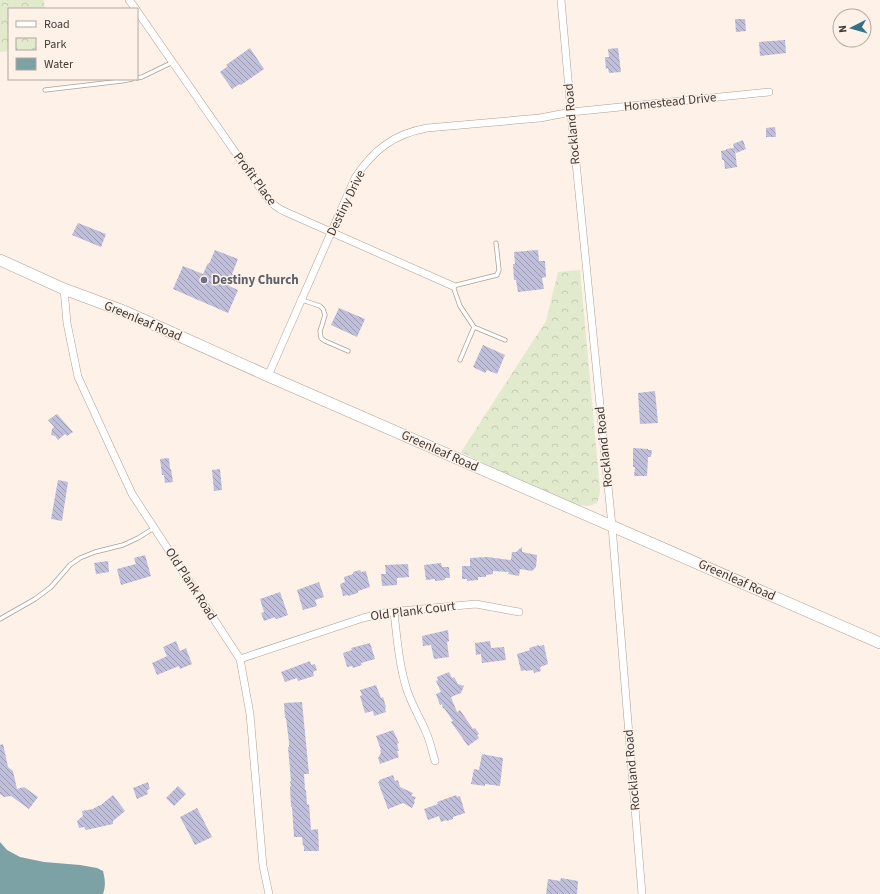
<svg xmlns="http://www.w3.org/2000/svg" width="880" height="894" font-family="'Source Sans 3',sans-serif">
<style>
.park{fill:url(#park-crowns)}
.water{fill:#7ca2a5}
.building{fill:url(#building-back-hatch)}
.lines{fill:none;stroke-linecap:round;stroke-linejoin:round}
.service-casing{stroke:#aea096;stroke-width:5}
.minor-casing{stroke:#aea096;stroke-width:8}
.primary-casing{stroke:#aea096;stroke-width:12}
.service{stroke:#fff;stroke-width:3.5}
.minor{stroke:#fff;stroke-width:7}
.primary{stroke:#fff;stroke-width:11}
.worship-dot{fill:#6b7280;stroke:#fdf1e8;stroke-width:1.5}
.labels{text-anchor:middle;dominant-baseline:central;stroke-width:3;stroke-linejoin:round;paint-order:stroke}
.street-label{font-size:13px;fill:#403a35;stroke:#fdf1e8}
.worship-label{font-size:13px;font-weight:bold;fill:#5b616d;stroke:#fdf1e8;text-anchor:start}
</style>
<defs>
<pattern id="park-crowns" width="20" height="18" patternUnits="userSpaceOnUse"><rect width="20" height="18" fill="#e2eace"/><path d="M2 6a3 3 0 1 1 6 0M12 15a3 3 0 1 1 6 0" fill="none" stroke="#c3c9b2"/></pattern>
<pattern id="building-back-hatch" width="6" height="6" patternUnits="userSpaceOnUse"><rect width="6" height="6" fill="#bfbedb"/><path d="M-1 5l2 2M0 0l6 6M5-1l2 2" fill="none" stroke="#9d9bb2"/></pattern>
</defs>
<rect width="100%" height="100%" fill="#fdf1e8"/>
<path class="park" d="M0 0H44L45 9H9V51L0 52Z
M580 270 600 490 599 497 597 503 592 505 588 506 576 505 515 479 461 452 546 321 558 272Z"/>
<path class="water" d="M0 842 7 850 20 857 44 862 80 865 97 868 103 871C105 879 106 886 103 894H0Z"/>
<path class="building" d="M735 19H745L746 31 736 32Z
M785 40 786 53 760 56 759 42Z
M250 48 264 69 241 85 240 84 232 89 220 72 228 66 226 65Z
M618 48 621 72 609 73 608 68 606 69 605 57H609L608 49Z
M775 127 776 137H766V128Z
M743 140 746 149 736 153 735 150 737 167 725 169 724 160H722L721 151 726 150V149L734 148 733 144Z
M78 223 106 234 101 247 72 235Z
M215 250 238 259 232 274H234L229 286 238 290 228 313 173 289 183 266 203 274 208 263 209 264Z
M538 250 539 261H545L546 277 542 278 544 289 518 292 516 280H514L513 264H515L514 252Z
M339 308 365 319 357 337 331 325Z
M483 345 505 355 497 374 487 370 485 373 473 367Z
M655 391 658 423 640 424 638 393Z
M57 414 73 432 67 436 65 434 58 440 55 436 51 435 52 429 54 427 48 420Z
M633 448 648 449V450H652L651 457H648L647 476H634L635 467H633Z
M169 458 170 469H171L173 482 165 483 164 475H162L160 459Z
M220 469 222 490 214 491 212 470Z
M58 480 68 482 62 521 51 519Z
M522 547V552L537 555 536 567 532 571 520 569 519 576 508 574 509 572 493 571V574L486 575V577H478V580L467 581V579H462V566H470V558L487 557 511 560 512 552H516Z
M145 555 151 576 121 585 117 569 136 564 134 558Z
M108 561 109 572 96 574 94 563Z
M441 563 442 567H449L450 578H445V580L435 581V579L426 580 424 565Z
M408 564 409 577 397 578V585L382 586 381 574H386L385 565Z
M360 570 361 572 366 571 370 587 358 591V593L348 596V595L343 596 340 584 345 582 344 577 353 574V572Z
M319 582 324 597 315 600 317 606 303 610 297 590Z
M280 592 288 615 280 618 276 619 275 617 264 621 261 613 264 612 260 599Z
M448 630 449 641 447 642 449 657 434 659 431 645 423 646 422 636Z
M176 641 180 651 186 648 192 664 180 669 179 666 157 675 152 663 167 656 163 647Z
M490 641 491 648 504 647 506 660 482 663 481 654 476 655 475 643Z
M370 643 375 659 361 663 362 665 353 668 352 666 347 667 343 653 352 650 351 648Z
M539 645V646L544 645 548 664 540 667 541 671 534 673 533 670 526 671V670L521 671 517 654 530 650 529 648Z
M310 661 311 665 315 664 317 670 313 672 314 676 298 681 297 678 285 682 281 672Z
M449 672 452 678 454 677 458 684 464 686 461 693 451 697 457 712 460 710 473 729 475 728 479 734 477 735 479 738 468 746 451 722 453 721 444 708 443 709 442 704 440 705 436 694 441 692 436 681 438 680 437 677Z
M376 685 381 698 383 697 386 707 385 708 386 712 374 716 373 711 365 713 360 696 362 695 360 690Z
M302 702 309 774H304L305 790H306L307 805 309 804 311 830 318 829 319 851H304V846H303L302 837H294L292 807H291L290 786H291L290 781H291L288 747H289V742L286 718H285L284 703Z
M393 730 399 743 397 744 399 751H397L399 757 380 764 378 758 381 753 380 750H381L376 736Z
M3 744 8 767 13 771 17 789 24 787 38 797 29 809 11 796 4 797 0 794V745Z
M482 754 503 758 500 786 485 784V786L471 784 474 769 479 770Z
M393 775 395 781 398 780 400 787 413 793 411 796 416 797 414 801 415 802 412 808 403 803 388 809 378 782 380 781 379 780Z
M148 782 150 789 147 790 148 794 137 799 133 788Z
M178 786 186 794 174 806 166 798Z
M113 795 125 811 113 821V824L86 830 84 827 79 828 77 821 83 816 82 811 93 809 98 806 101 805Z
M456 795 457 797 460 796 465 813 453 817V819L447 821 446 820 441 822 439 816 428 820 424 809 438 804 437 802Z
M197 808 212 837 195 845 180 817Z
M561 878 578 881 577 894H546L548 879 560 881Z"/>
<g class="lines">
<defs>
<path id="service" d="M137 78 142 77 173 62
M45 90 122 81 132 79
M496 243 499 270 497 275 453 286 460 306 474 327 505 340
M302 300 320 306 323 309 325 315 322 325 320 331 321 338 325 341 348 351
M460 360 474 327
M0 619 35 599 51 587 70 565 80 558 95 552 123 545 138 538 154 528"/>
<path id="minor" d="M129 0 136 9
M561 0 571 112 612 526 642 894
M137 11 265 195C271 204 278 209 288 213L453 286
M64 289 67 323 78 377 132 494 240 659 250 714 263 866 269 894
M268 376 355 178C373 150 394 134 427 128L540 118 571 112 769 92
M394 612C397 638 399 665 407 690 412 705 420 718 426 732 430 741 432 751 435 761
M240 659 363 618 383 613 400 611 476 604 519 612"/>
<path id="primary" d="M0 260 64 289 126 312 268 376 880 643"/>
</defs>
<use href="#service" class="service-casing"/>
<use href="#minor" class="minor-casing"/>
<use href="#primary" class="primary-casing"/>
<use href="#service" class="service"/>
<use href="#minor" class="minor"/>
<use href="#primary" class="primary"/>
</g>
<circle class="worship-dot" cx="204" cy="280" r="4"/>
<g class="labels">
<g class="street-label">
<text transform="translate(670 102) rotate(-6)">Homestead Drive</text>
<text transform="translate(572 124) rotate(-95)">Rockland Road</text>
<text transform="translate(255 179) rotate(53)">Profit Place</text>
<text transform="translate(346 203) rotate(-64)">Destiny Drive</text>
<text transform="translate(143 321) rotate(23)">Greenleaf Road</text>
<text transform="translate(604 447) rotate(-96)">Rockland Road</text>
<text transform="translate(440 451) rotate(24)">Greenleaf Road</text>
<text transform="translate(737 580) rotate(24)">Greenleaf Road</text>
<text transform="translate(191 584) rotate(57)">Old Plank Road</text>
<text transform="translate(413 611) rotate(-7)">Old Plank Court</text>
<text transform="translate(632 770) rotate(-95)">Rockland Road</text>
</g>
<g class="worship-label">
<text x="212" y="280">Destiny Church</text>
</g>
</g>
<rect x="8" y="8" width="130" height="72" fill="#fdf1e8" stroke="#b1a8a0"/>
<rect x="16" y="21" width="20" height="6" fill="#ffffff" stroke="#b1a8a0"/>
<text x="44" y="28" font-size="12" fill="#403a35">Road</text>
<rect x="16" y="38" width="20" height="12" fill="url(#park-crowns)" stroke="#b1a8a0"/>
<text x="44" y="48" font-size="12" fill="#403a35">Park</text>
<rect x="16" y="58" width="20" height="12" fill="#7ca2a5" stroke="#b1a8a0"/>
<text x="44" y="68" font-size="12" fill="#403a35">Water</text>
<g transform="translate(852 28) rotate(264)"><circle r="19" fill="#fdf1e8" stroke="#b1a8a0"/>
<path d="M0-3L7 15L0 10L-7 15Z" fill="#327286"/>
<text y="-6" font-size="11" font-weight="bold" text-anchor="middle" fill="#403a35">N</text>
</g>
</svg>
